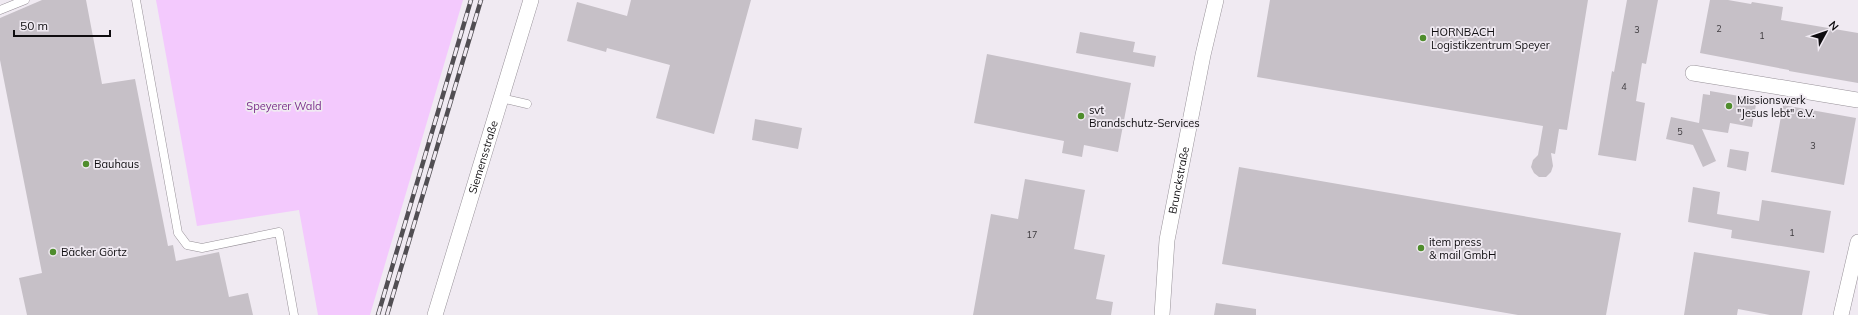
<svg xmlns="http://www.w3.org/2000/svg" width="1858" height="315" font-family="Mulish,sans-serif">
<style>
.green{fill:#f3c9fd}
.building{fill:#c6c0c7}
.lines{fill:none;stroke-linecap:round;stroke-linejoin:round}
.lane-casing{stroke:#979198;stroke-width:9}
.street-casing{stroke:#979198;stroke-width:16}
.lane{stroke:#fff;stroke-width:8}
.street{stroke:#fff;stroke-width:15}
.rail-casing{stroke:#514e53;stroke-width:4.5}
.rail{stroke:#f0eaf2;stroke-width:3;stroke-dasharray:9;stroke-linecap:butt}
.poi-dot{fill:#4f8d2d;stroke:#f0eaf2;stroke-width:1.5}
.labels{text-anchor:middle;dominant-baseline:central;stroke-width:3.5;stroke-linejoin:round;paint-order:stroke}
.number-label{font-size:9px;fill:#3c393d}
.poi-label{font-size:11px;fill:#0e0c0f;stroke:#f0eaf2;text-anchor:start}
.park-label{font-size:11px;fill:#7b308b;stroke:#f0eaf2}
.street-label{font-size:11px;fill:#0e0c0f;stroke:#f0eaf2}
</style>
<rect width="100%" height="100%" fill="#f0eaf2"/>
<path class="green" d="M156 0H463L370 315H318L299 210 197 226Z"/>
<path class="building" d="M42 0H86L102 84 135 79 168 246 173 245 176 261 219 252 229 297 248 293 253 315H27L19 278 42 273 0 60V18Z
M631 0H751L714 134 656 118 670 65 607 48 606 52 567 41 577 2 627 16Z
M1270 0H1588L1567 130 1559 129 1555 154 1551 153 1553 166 1551 172 1546 177H1539L1534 173 1531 167 1533 160 1538 155 1543 126 1257 77Z
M1627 0H1658L1646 64 1642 63 1636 101 1645 103 1636 161 1598 155 1612 71 1614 72Z
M1710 0H1728L1751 4 1752 2 1783 7 1781 20 1858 33V83L1789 71V70L1700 53Z
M1080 32 1135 42 1133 52 1156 56 1154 67 1076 53Z
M987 54 1131 83 1118 152 1084 145 1082 157 1062 153 1064 141 974 123Z
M1710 91 1757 99 1752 127 1730 123 1728 133 1702 129 1716 161 1703 167 1693 145 1666 139 1671 117 1699 123 1703 94 1710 95Z
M1783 105 1856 118 1844 185 1771 172Z
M755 119 802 128 798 149 752 140Z
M1730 149 1749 152 1746 171 1727 167Z
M1239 167 1621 233 1606 315H1518L1222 264Z
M1025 179 1085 190 1074 249 1105 255 1096 299 1113 302 1111 315H973L991 214 1018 219Z
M1693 187 1720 192 1717 214 1759 221 1762 200 1831 211 1824 253 1731 238 1732 230 1688 222Z
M1694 252 1810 271 1802 315H1770L1738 309 1737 315H1684Z
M1216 303 1256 309V315H1214Z"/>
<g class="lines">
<defs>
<path id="lane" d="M136 0 178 233 187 245 202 248 279 232 294 315
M0 10 25 0
M501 98 527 104"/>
<g id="street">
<path d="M1693 73 1858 100"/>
<path id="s1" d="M435 315 531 0"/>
<path id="s2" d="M1162 315 1167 240 1203 55 1216 0"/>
<path d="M1841 315 1858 242"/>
</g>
</defs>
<use href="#lane" class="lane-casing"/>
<use href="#street" class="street-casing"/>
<use href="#lane" class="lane"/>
<use href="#street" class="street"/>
<defs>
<path id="rail" d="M378 315 471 0
M387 315 481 0"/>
</defs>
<use href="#rail" class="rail-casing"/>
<use href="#rail" class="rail"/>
</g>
<g class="poi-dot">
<circle cx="1423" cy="38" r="4"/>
<circle cx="1729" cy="106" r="4"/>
<circle cx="1081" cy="116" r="4"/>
<circle cx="86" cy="164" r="4"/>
<circle cx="1421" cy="248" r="4"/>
<circle cx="53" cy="252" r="4"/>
</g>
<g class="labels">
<g class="number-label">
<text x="1719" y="28">2</text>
<text x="1637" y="29">3</text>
<text x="1762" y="35">1</text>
<text x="1624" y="86">4</text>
<text x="1680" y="131">5</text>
<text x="1813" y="145">3</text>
<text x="1792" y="232">1</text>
<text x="1032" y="234">17</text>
</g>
<g class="poi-label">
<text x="1431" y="32">HORNBACH<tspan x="1431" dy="13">Logistikzentrum Speyer</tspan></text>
<text x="1737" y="100">Missionswerk<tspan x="1737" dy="13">"Jesus lebt" e.V.</tspan></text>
<text x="1089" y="110">svt<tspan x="1089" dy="13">Brandschutz-Services</tspan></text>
<text x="94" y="164">Bauhaus</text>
<text x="1429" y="242">item press<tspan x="1429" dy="13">&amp; mail GmbH</tspan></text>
<text x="61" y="252">Bäcker Görtz</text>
</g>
<g class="park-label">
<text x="284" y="106">Speyerer Wald</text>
</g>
<g class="street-label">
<text stroke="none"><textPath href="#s1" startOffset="165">Siemensstraße</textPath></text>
<text stroke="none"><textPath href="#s2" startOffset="136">Brunckstraße</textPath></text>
</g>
</g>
<g transform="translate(1826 32) rotate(50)" stroke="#f0eaf2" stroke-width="3" paint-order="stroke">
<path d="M0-3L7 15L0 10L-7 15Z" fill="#0e0c0f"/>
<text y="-6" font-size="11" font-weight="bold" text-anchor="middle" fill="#0e0c0f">N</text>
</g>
<path d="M14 30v6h96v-6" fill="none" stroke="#0e0c0f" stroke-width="2"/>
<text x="20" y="30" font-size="12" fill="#0e0c0f" stroke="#f0eaf2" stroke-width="3" paint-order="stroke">50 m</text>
</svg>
